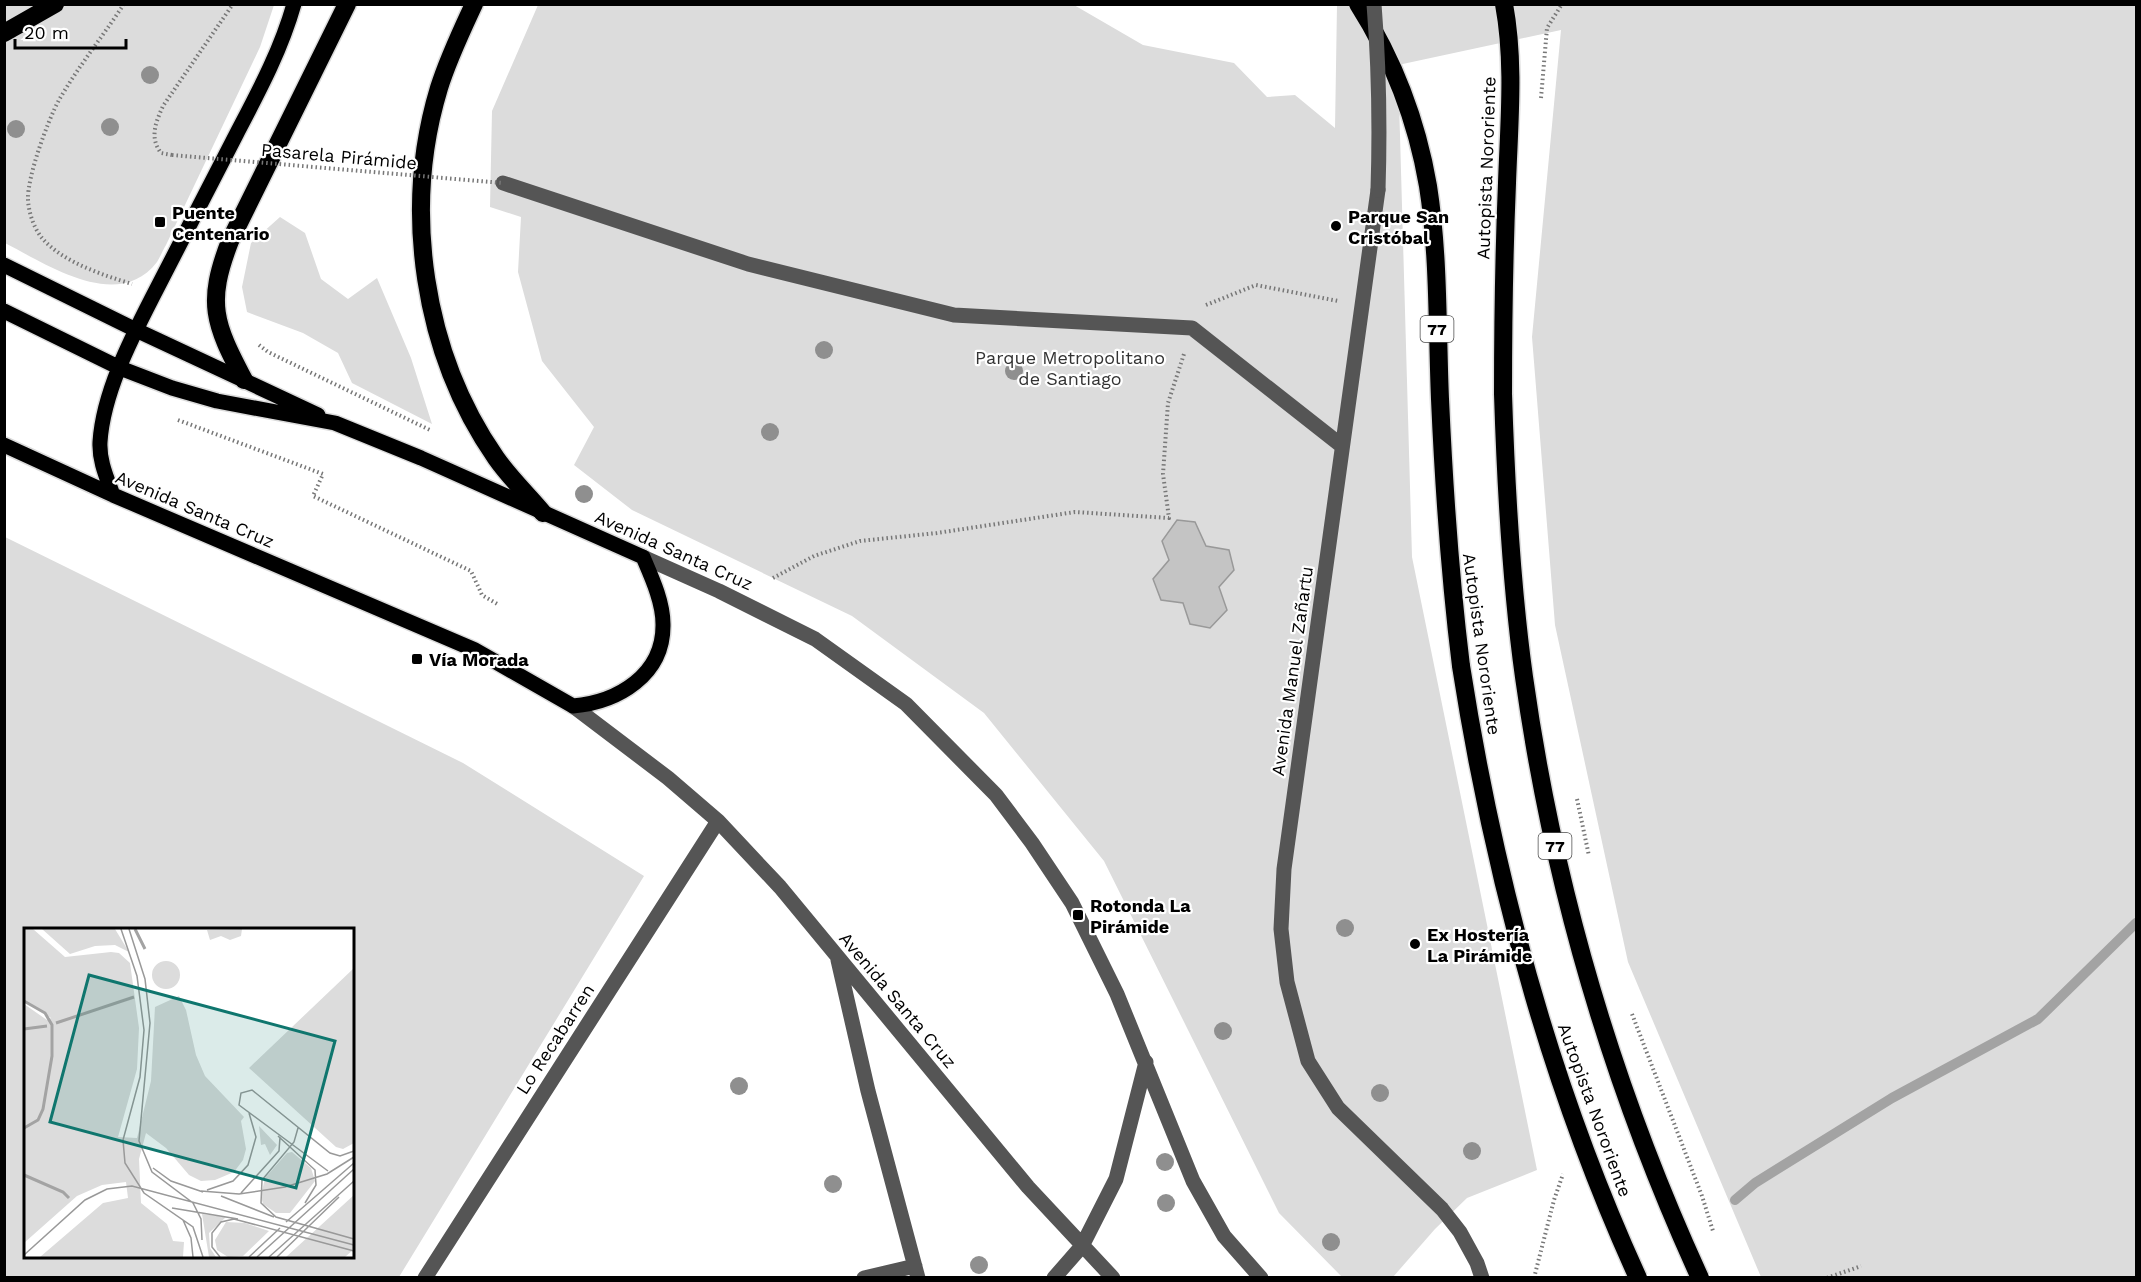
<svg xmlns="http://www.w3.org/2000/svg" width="2141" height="1282" font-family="'Work Sans',sans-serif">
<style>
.green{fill:#dcdcdc;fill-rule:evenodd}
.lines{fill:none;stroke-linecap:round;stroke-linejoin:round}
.stream{stroke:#a3a3a3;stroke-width:10}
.building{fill:#c4c4c4;stroke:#999;stroke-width:1.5}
.major-casing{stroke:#dbdbdb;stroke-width:18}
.highway-casing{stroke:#dbdbdb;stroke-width:21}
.path{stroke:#777;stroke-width:4;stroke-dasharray:1.5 3;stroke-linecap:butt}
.minor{stroke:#555;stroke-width:15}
.major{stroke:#000;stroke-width:15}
.highway{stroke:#000;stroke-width:18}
.highway-bridge-casing{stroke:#dbdbdb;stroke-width:21;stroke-linecap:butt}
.path-bridge{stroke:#777;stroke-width:4;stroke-dasharray:1.5 3;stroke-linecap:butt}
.minor-bridge{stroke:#555;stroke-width:15}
.highway-bridge{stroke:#000;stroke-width:18}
.tree{fill:#8f8f8f}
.poi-dot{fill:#000;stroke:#fff;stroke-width:2}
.labels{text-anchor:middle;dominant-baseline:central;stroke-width:4.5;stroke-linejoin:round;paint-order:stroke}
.shield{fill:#fff;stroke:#4c4c4c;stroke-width:1.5}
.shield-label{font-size:16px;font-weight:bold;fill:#000}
.street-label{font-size:18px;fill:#000;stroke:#fff}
.poi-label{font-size:18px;font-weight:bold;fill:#000;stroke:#fff;text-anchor:start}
.park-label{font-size:18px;fill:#333;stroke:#fff}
.inset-river{fill:none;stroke:#a3a3a3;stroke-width:3}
.inset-road{fill:none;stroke:#999;stroke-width:1.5}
.view{fill:#0f766e;fill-opacity:0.15;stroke:#0f766e;stroke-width:3}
.inset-edge{fill:none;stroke:#000;stroke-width:3}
</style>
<rect width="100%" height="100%" fill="#fff"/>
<path class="green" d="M4 5H274L260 47 166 245C163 250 160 257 157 262 118 313 46 264 5 243Z
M538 5H1074L1143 45 1234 63 1267 97 1295 95 1335 128 1337 5H2136V1277H1761L1628 962 1555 625 1532 337 1561 30 1398 65 1412 557 1537 1170 1467 1198 1435 1229 1393 1277H1342L1279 1213 1104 861 984 713 852 616 632 510 574 465 594 427 542 361 518 272 521 217 490 207 492 111Z
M280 217 305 233 321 279 348 299 377 278 411 358 432 424 352 383 338 353 303 333 247 312 242 287 251 243Z
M5 537 463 763 644 876 399 1277H5ZM26 930H352V1256H26Z"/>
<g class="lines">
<path class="stream" d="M1735 1200 1755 1183 1892 1098 2038 1019 2136 923"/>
</g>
<path class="building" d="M1177 520 1195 522 1206 546 1229 550 1234 570 1219 587 1227 610 1210 628 1190 624 1183 603 1161 600 1153 579 1169 560 1162 541Z"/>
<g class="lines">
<defs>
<path id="major" d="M4 265 136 330 318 415
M4 311 120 368 172 388 217 401 335 423 421 458 643 557C652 578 663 602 663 624 664 675 618 702 573 706L475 650 113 495 4 445
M113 495C107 478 99 461 100 442 103 394 130 341 152 298 180 243 209 188 237 133 259 91 281 50 294 4"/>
<path id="highway" d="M474 4C461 32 448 59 439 88 402 210 423 353 496 458 510 478 528 495 543 513
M1358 4C1393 59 1417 122 1428 186 1439 256 1437 328 1440 399 1444 489 1450 577 1461 666
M4 33 55 4
M244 380C214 323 206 303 230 241L347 4
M1503 394C1503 324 1504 254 1507 183 1509 124 1515 63 1504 4"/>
</defs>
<use href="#major" class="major-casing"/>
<use href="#highway" class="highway-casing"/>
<path class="path" d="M124 4C103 36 78 67 59 100 48 120 27 177 28 200 29 214 34 228 42 238 62 262 103 275 132 284
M1541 98 1547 28 1562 4
M172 155 161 153C149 137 156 122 163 106L233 4
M1206 305 1256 285 1338 301
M259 345 268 352 430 430
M178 420 323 474 313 496 471 571 482 595 499 605
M773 578 814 556 860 541 937 533 1075 512 1169 518 1163 474 1168 403 1184 354
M1577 799 1589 856
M1632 1014 1702 1196 1713 1231
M1534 1278 1554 1200 1563 1174
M1827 1278 1861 1266"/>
<path class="minor" d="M503 183 748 264 954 315 1192 328 1342 446
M1378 190 1284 869 1281 929 1287 982 1308 1061 1338 1108 1442 1209 1460 1232 1477 1263 1482 1278
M643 557 719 591 815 639 906 704 996 795 1032 843 1072 903 1117 994 1193 1181 1224 1236 1261 1278
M573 706 668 778 718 821 780 887 1028 1187 1113 1278
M838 960 868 1091 918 1278
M425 1278 718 821
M864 1278 915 1266
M1054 1278 1082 1246 1116 1179 1146 1062"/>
<use href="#major" class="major"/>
<use href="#highway" class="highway"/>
<defs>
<path id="highway-bridge" d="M1503 394C1506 489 1511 584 1524 677 1553 884 1613 1088 1700 1278
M1461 666C1494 877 1549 1083 1638 1278"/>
</defs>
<use href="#highway-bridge" class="highway-bridge-casing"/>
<path class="path-bridge" d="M172 155 503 183"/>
<path class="minor-bridge" d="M1374 4C1379 67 1380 128 1378 190"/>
<use href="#highway-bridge" class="highway-bridge"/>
</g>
<g class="tree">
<circle cx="150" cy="75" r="9"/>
<circle cx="110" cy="127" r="9"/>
<circle cx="16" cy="129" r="9"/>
<circle cx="824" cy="350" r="9"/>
<circle cx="1014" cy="371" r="9"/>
<circle cx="770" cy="432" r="9"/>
<circle cx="584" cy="494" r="9"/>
<circle cx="1345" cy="928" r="9"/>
<circle cx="1223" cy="1031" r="9"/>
<circle cx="739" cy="1086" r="9"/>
<circle cx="1380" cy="1093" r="9"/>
<circle cx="1472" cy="1151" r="9"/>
<circle cx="1165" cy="1162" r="9"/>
<circle cx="833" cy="1184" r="9"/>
<circle cx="1166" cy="1203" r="9"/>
<circle cx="1331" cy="1242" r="9"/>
<circle cx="979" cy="1265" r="9"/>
</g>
<g class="poi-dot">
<rect x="154" y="216" width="12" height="12" rx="3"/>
<circle cx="1336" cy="226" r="6"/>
<rect x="411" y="653" width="12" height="12" rx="3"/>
<rect x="1072" y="909" width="12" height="12" rx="3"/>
<circle cx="1415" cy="944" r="6"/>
</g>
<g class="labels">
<g class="shield">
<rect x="1420.5" y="316" width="33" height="26" rx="4.5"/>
<rect x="1538.5" y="833" width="33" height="26" rx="4.5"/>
</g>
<g class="shield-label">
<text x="1437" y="329">77</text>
<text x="1555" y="846">77</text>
</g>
<g class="street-label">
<text transform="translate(339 156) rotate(5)">Pasarela Pirámide</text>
<text transform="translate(1486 168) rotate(-88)">Autopista Nororiente</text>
<text transform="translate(195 509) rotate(23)">Avenida Santa Cruz</text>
<text transform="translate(674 550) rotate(24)">Avenida Santa Cruz</text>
<text transform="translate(1482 644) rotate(82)">Autopista Nororiente</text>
<text transform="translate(1292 671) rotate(-82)">Avenida Manuel Zañartu</text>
<text transform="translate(898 1000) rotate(50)">Avenida Santa Cruz</text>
<text transform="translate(555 1039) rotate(-57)">Lo Recabarren</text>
<text transform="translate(1595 1110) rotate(70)">Autopista Nororiente</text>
</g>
<g class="poi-label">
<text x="172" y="212">Puente<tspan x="172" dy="21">Centenario</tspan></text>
<text x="1348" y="216">Parque San<tspan x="1348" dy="21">Cristóbal</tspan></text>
<text x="429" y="659">Vía Morada</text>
<text x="1090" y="905">Rotonda La<tspan x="1090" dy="21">Pirámide</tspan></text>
<text x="1427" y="934">Ex Hostería<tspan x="1427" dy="21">La Pirámide</tspan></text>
</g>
<g class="park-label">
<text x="1070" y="357">Parque Metropolitano<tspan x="1070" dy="21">de Santiago</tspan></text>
</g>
</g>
<g transform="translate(24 928)">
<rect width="330" height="330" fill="#fff"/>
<path d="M0 1H9L41 29 87 24 95 25 106 35 115 100 113 141 94 209 113 210 127 153 131 79 155 68 162 82 172 127 181 148 220 189 217 193 222 221 219 232 210 244 191 252 177 253 165 247 142 220 122 205 115 231 117 275 143 296 149 313 160 314 159 329H16L79 275 104 270 102 254 78 257 53 268 0 315V76L23 92 27 90 0 72ZM18 1H91L105 24 91 17 71 18 46 26ZM218 1 217 8 206 12 197 8 186 12 183 2ZM128 47a14 14 0 1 1 28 0a14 14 0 1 1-28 0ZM330 40V215L319 221 312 219 225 140ZM235 198 253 217 246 227 241 216 237 217ZM268 224 287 240 291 253 266 285H252L239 276 237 268 241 250 263 225ZM330 267V321L321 329H262ZM178 286 202 289 185 305 186 320 192 329H185ZM202 294 221 295 245 303 219 328 204 329 193 322 191 312Z" fill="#dcdcdc"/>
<path class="inset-river" d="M111 1 121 21M0 73 21 85 28 97V128L19 181 14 192 0 200M32 95 110 69M0 101 23 98M0 247 39 264 45 270"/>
<path class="inset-road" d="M97 1 113 48 120 102 116 149 99 212 101 235 120 265 169 299 179 329M105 1 121 51 126 95 115 213 128 244 169 275 177 291 178 312M274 200 270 214 238 252 237 275 252 289 330 311M254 208 291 242 292 257 281 275M129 240 147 253 179 264M304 243 215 177 217 165 228 162 306 225 316 228 330 223M183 262 209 253 224 237 232 209 225 185M177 263 215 266 261 259 303 246 330 229M217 265 255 223 256 209M197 268 250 289M148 280 214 291M159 292 167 310 169 329M262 294 330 235M0 327 61 272 83 261 108 258 330 317M196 329 188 319V305L197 294 210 291 330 323M225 329 256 300M233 329 330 241M245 329 330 253M253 329 315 269"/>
<path class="view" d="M65 47 311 113 272 260 26 194Z"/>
<rect width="330" height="330" class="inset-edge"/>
</g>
<rect width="2141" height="1282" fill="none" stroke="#000000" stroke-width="12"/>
<path d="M15 39v9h111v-9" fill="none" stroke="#000000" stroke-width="3"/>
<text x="24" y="39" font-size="18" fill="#000000" stroke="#ffffff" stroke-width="4.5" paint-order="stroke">20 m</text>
</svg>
